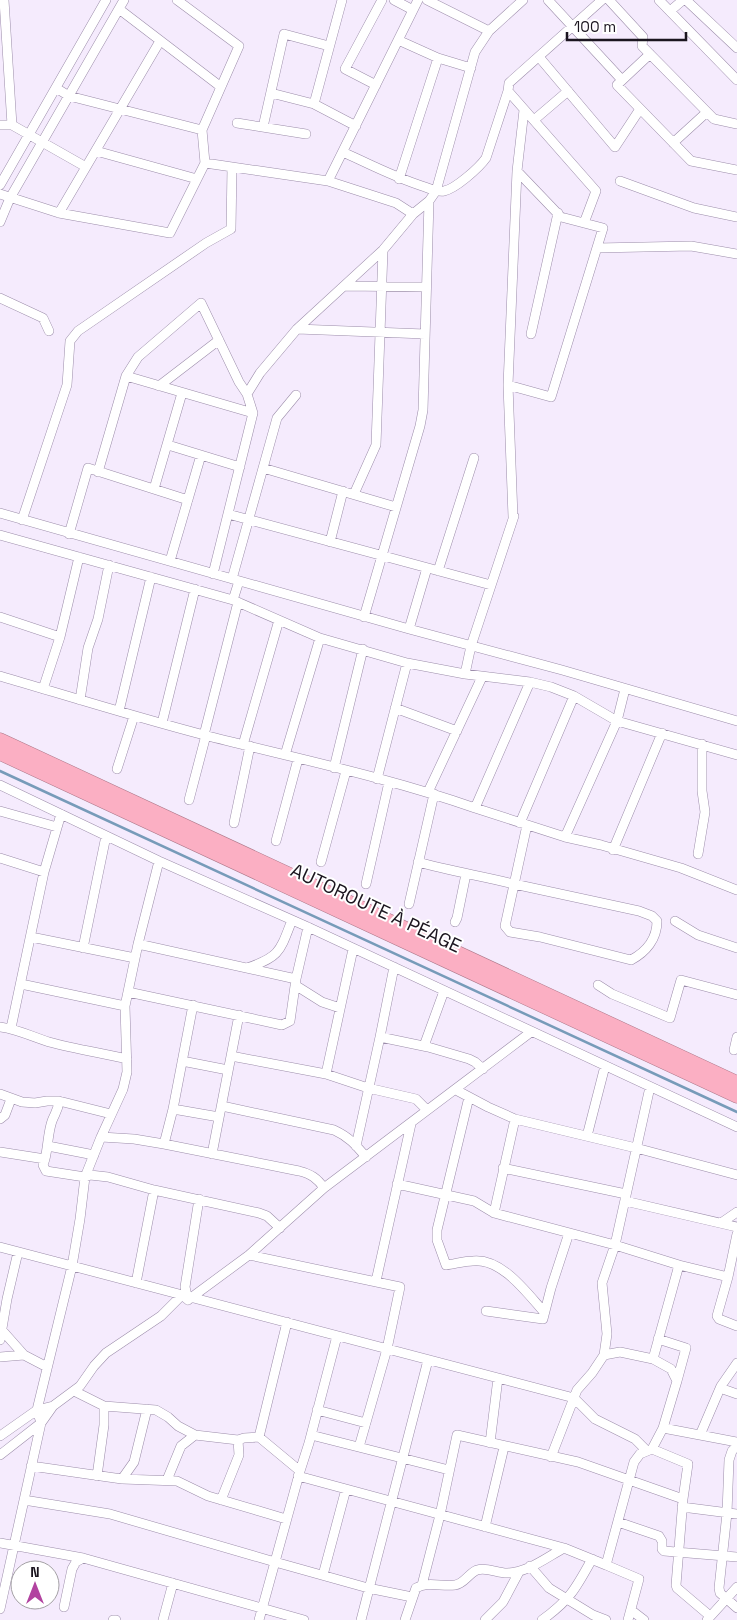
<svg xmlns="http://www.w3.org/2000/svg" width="737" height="1620" font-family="'Space Grotesk',sans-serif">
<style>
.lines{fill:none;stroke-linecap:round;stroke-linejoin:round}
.stream{stroke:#779bb9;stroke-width:2.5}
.minor-casing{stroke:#9c8daa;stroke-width:10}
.highway-casing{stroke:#ad798a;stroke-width:15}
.minor{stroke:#fff;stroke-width:9}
.highway{stroke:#fbafc3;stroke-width:14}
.labels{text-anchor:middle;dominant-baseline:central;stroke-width:4;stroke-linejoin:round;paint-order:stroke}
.street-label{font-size:19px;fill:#1b151f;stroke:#fff}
</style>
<rect width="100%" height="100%" fill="#f5ebfd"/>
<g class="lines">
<path class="stream" d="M0 771 737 1112"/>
<defs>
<path id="minor" d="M4 0 12 125
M394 0 413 10
M427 0 489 31
M548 0 622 80
M609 0 643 37 642 46 714 119 737 124
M659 0 737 80
M686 0 737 48
M119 9 221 87
M670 11 683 0
M398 40 438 58 471 68
M650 54 617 85 691 161 737 170
M539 57 615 147 640 109
M376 85 345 69 382 0
M56 88 69 96 202 130
M508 91 596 191 584 223
M271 93 314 104 356 126
M314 104 342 0
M534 120 568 91
M237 123 306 134
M0 125H12L86 167
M263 127 284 34 329 46
M673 143 707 112
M96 151 197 179
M343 152C371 165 396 178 425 187 431 189 437 192 444 191 455 189 479 168 486 158L508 91 509 83 602 0
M205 163 328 181 396 203 413 214
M399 179 438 58
M328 181 418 0
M620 181 694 208 737 217
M0 185 106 0
M0 194 59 213 170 233 205 163 202 130 239 46 177 0
M59 213 160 41
M0 222 10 198 124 0
M597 248 691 246 737 254
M345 286 426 287
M0 298 43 318 49 331
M297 329 425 334
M531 334 558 213
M126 376 253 413
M508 385 551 397 603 228 561 217 517 171
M159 386 219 340
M247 394 260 373 297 329 383 250 413 214 429 201 436 191 475 52 489 31 523 0
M168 445 240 467
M263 468 396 507
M98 472 126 376 138 357 201 303 239 382 247 394 253 413 213 574
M154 489 182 393
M354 494 376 445 383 250
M0 513 409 629 562 670 737 721
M228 514 491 585
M513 517 508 385 517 171 524 110
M22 520 67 385 70 341 78 331 206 243 231 229 232 167
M69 534 88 468 188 500
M0 535 233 600 320 638 407 663 465 674 530 682 551 687 574 696 617 721 737 755
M330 542 343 491
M170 561 201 455
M438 571 474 458
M232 579 277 418 296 395
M233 600 239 581
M0 617 60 637
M364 617 420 426 423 410 429 201
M409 629 427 568
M465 674 471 646 514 516
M0 676C68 696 135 717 204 735 294 758 387 777 475 808L530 682
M43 689 60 637 79 557
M80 700 88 648 98 619 109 565
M395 708 457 731
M119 711 151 577
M162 723 195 589
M204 735 238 602
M243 745 279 620
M285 755 320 638
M334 768 363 649
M117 769 134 716
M377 779 407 663
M0 785 159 861 308 927 737 1127
M428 792 482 677
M189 800 206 735
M475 808 565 837 601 845 681 868 737 890
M0 811 57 827
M234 823 250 746
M520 823 574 696
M565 837 617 721 625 689
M276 841 298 759
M613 850 662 733
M698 854 705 812 702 791V744
M0 858 44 872
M321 862 346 771
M418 862C450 871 482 876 514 884L639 911 652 916 657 921C657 939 646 952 631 960L540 937 510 932 505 926 527 825
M366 884 389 782
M409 904 434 794
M675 921 698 935 737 948
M455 922 457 918 466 874
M31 937 135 958
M138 944 296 979
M83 948 106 836
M247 968C280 957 280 951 292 920
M21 984 125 1006
M295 985 322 1002 340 1008
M598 985 612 994 670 1018 681 980 737 995
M128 992 282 1025 290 1021 296 979 308 927
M0 1027C17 1029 33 1037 49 1042 75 1049 101 1053 127 1059
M11 1028 44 872 61 814
M380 1037 428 1047 469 1059 475 1062 483 1069
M424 1046 444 991
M734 1050 737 1037
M231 1056 326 1074 368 1088 416 1099 427 1110
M182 1061 228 1070
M326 1074 353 949
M456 1090 488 1107 515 1119 636 1148 737 1175
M0 1094 22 1102 35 1103 47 1101H59L111 1114
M469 1097 437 1230V1240L446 1265C455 1264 464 1261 473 1261 502 1258 527 1293 544 1312
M222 1106 334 1130C349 1137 355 1144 366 1157
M173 1109 219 1117
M0 1119 5 1115 11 1099
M587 1136 605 1066
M101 1137 134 1139 164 1144 299 1171C311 1174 317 1178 324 1188
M164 1144 173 1109 193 1005
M48 1146 94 1155
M356 1146 380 1037 394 967
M0 1152 45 1159C48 1147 48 1132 52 1121 55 1113 58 1111 59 1101
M212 1154 239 1015
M45 1159 43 1165 46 1171 85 1177 90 1175 108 1177 154 1190 259 1213 267 1216 280 1228
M503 1168 626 1194
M397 1184 474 1201 494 1213 615 1245 679 1265 728 1277
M625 1201 737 1227
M494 1213 515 1119
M721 1223 737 1212
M737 1234 728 1277 717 1316 719 1319 737 1326
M0 1247 574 1398 595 1419 635 1439 647 1451
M249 1255 400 1287 387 1349 359 1447
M376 1281 411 1124
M136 1283 154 1190
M188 1300 185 1287 199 1199
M486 1311 543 1319 551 1288 569 1233
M0 1328 24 1355 47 1367
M658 1339 686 1348 677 1381
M0 1340 7 1299 18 1252
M604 1355 620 1352 653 1359
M0 1357 24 1355
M720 1388 737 1394
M74 1391 104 1406 156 1410 168 1417 178 1426 195 1435 238 1440 244 1438 259 1437 300 1471 259 1620
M317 1410 366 1423
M663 1428 737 1442
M311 1435 449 1470
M700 1435 721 1386 737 1363
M0 1436 37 1410 53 1406
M259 1437 287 1322
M490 1443 498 1378
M737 1446 732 1451 729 1460 727 1513 719 1588 720 1593 737 1608
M652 1449 688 1464 683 1499 676 1585 677 1588 710 1616
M0 1455 41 1423 53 1406 80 1386 94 1366 106 1353 161 1316 182 1295 188 1300 249 1255 324 1188 531 1032
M551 1457 577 1390 592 1373 604 1355 607 1334 602 1283 615 1245 650 1087
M31 1466 122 1479 177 1481 208 1496 286 1519
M300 1471 309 1443 337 1336
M97 1476 104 1425V1406
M298 1476 564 1548 606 1565 634 1462 640 1454 652 1449 663 1428 677 1381 671 1369 653 1359 679 1265
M122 1479 134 1462 147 1409
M167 1480 181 1446 195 1435
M24 1500 110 1514 275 1562 368 1588 412 1597
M221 1500 239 1455 238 1440
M682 1507 737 1514
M618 1522 659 1536 662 1541V1549L664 1551 737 1557
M485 1527 504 1447
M0 1543 83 1558 304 1620
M606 1565 639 1579 628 1620
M530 1566 549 1588 593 1615 606 1620
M323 1575 346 1489
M422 1585 440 1515 457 1435 578 1462 683 1499
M64 1607 72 1569 76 1562 83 1558
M0 1609 41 1423 37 1410 72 1266 80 1219 85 1177 101 1137 123 1089 127 1072 125 1006 138 944 159 861
M631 1610 644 1620
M113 1620H116
M163 1620 173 1583
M361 1620 428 1360
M405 1620 416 1588C428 1581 442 1587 455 1585 464 1584 469 1573 477 1570 487 1567 497 1573 507 1573 527 1573 547 1557 564 1548
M485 1620 503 1602 519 1572
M542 1620C570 1600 576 1588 592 1559
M707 1620 737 1587"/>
<path id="highway" d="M0 740 737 1083
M0 753 737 1096"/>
</defs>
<use href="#minor" class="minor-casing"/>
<use href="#highway" class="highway-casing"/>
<use href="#minor" class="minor"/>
<use href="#highway" class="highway"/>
</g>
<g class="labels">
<g class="street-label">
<text transform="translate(376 908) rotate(25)">AUTOROUTE À PÉAGE</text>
</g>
</g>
<g transform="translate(35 1585)"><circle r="24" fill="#ffffff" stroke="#a4a1a5"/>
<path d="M0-4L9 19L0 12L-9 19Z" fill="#b243a0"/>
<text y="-8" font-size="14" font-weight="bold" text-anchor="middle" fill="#1b151f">N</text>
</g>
<path d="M567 32v8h119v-8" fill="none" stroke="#1b151f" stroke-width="2.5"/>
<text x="574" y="32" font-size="15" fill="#1b151f" stroke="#ffffff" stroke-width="4" paint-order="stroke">100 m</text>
</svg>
